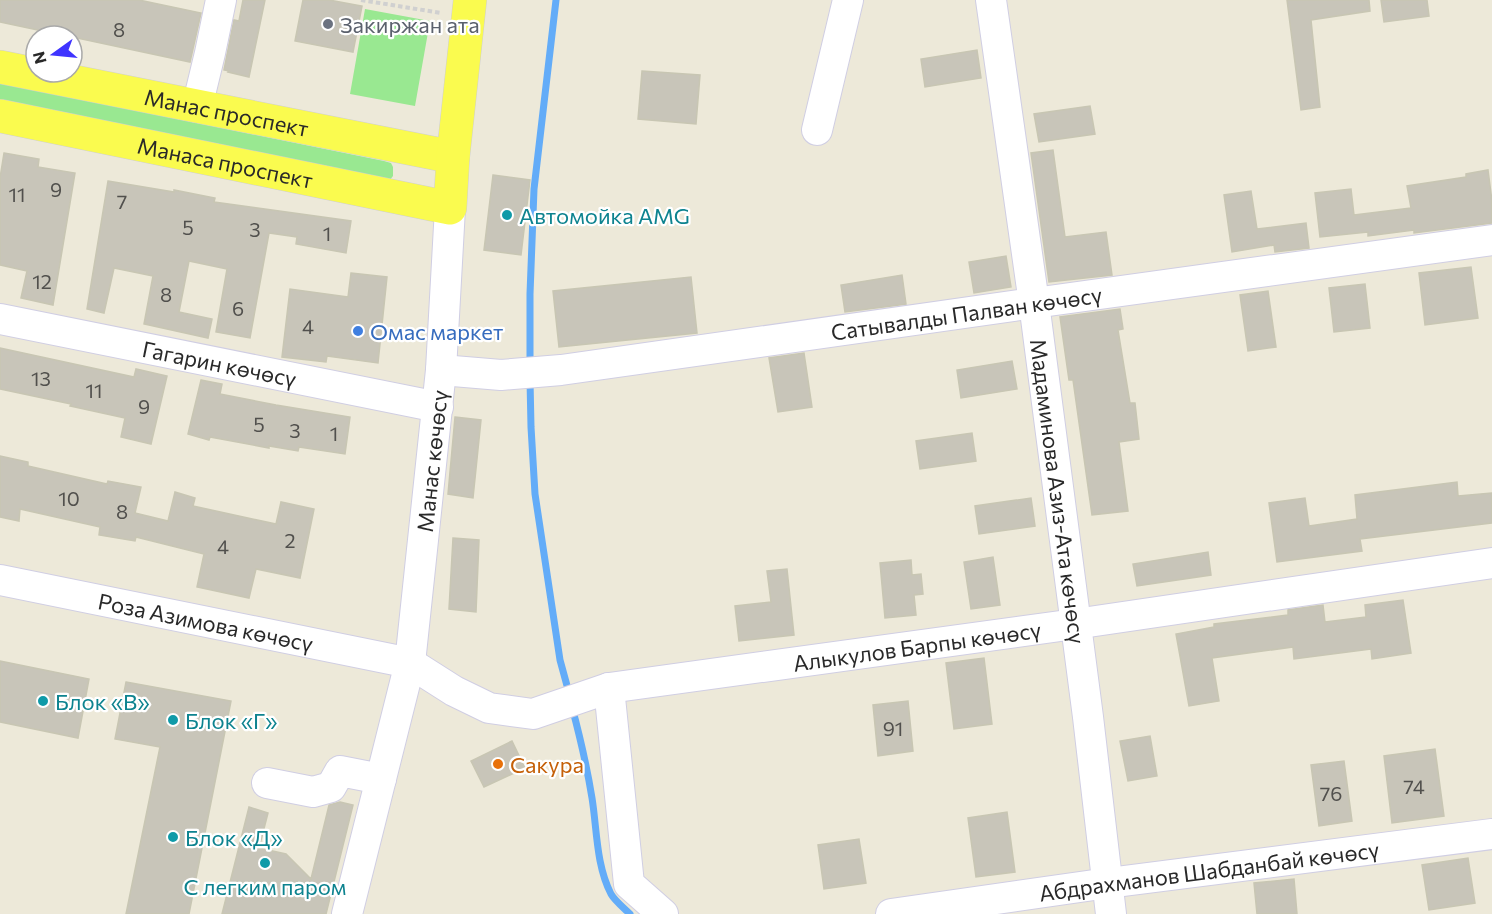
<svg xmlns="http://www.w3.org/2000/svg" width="1492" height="914" font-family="Commissioner,sans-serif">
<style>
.green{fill:#99e891}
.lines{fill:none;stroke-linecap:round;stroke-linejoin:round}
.stream{stroke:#63acf8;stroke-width:7}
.building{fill:#c8c5b9;stroke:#c8c6b3;stroke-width:1.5}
.minor-casing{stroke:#d0cee3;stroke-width:32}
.major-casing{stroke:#d0d0d0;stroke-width:34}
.path{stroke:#d0d0d0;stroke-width:4;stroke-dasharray:4.5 3;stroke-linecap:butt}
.minor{stroke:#fff;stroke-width:30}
.major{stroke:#fafb4f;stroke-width:33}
.worship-dot{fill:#6b7280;stroke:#fff;stroke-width:2}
.culture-dot{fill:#0f9aa8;stroke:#fff;stroke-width:2}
.shop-dot{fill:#3f7fe0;stroke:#fff;stroke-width:2}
.food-dot{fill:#e8710a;stroke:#fff;stroke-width:2}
.labels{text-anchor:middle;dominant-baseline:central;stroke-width:4.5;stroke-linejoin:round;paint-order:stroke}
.number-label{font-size:20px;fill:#51504d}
.worship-label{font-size:22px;fill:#5b616d;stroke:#fff;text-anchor:start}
.street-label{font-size:22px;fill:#292929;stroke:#fff}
.culture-label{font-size:22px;fill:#0d838f;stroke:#fff;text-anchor:start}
.shop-label{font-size:22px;fill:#366cbe;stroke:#fff;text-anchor:start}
.food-label{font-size:22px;fill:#c56008;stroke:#fff;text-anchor:start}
</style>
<rect width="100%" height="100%" fill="#ede9d9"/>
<path class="green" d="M365 9 430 21 415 106 350 94Z
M0 83 384 161 391 163 393 167V176L389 181 0 104Z"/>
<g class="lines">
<path class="stream" d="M530 366V294L534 189 556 0
M530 380 531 427 535 494 560 660 569 693
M572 707C580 737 587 767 592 798 597 829 596 865 611 894 615 901 624 908 630 914"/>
</g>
<path class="building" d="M0 0H139L201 13 190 62 72 37V36H66L0 22Z
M243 0H265L249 77 228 72 229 71 224 70 234 20 239 21Z
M303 0H329L362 6 353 52 295 41Z
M1287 0H1369L1370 11 1311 20 1320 107 1301 110Z
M1381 0H1427L1429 16 1384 22Z
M977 50 981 78 925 87 921 59Z
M642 71 700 75 696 124 638 119Z
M1090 106 1095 134 1039 142 1034 114Z
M1053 150 1065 237 1106 232 1112 275 1049 282 1031 153Z
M4 153 39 159 38 167 75 173 53 305 21 298 27 271 0 265V178Z
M1488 170 1492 201V223L1414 233V230L1368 236V232L1320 237 1315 193 1351 189 1354 215 1411 208 1407 186 1466 177V174Z
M493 175 530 180 521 255 484 250Z
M108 181 174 192V190L215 198 214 202 351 221 346 253 296 244 297 237 269 233 250 338 216 332 227 269 189 261 179 312 212 319 208 338 144 324 153 276 114 268 104 313 87 309Z
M1251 191 1257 229 1306 223 1309 248 1275 252 1274 245 1232 252 1224 195Z
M1006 256 1011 287 974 293 969 262Z
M1471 267 1478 318 1425 325 1419 273Z
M351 273 387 277 378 363 327 356 326 362 282 357 290 289 348 297Z
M902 275 906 304 845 312 841 285Z
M691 277 697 333 559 347 553 291Z
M1365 284 1370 328 1334 332 1329 288Z
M1268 291 1276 347 1248 351 1240 295Z
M1120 309 1123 329 1118 330 1130 403H1135L1139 439 1119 442 1128 511 1092 515 1073 380H1069L1060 317Z
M0 348 134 377 136 369 167 376 151 444 121 437 125 418 70 406 71 404 0 389Z
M804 353 812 407 778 412 769 358Z
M1012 361 1017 389 961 398 957 370Z
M201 380 222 384 220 394 276 405 350 417 345 454 299 447 298 451 269 446V448L210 437 209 440 188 434Z
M455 417 481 420 473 498 448 494Z
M972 433 976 461 920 469 916 441Z
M0 456 28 462V466L107 484 108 481 141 487 135 513 168 521 175 492 195 498 193 506 276 524 281 502 314 509 300 578 256 569 249 598 197 587 204 554 136 537 135 541 99 535 100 527 20 509 19 521 0 517Z
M1457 482 1458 496 1492 493V523L1360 539 1362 551 1277 562 1269 503 1305 498 1309 526 1357 519 1355 495Z
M1031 498 1035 526 979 534 975 506Z
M453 538 479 540 476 612 449 609Z
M1208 552 1211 575 1137 586 1133 564Z
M993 557 1000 605 971 609 964 562Z
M911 560 912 575 921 574 923 594 914 595 916 615 885 618 880 563Z
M787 569 794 635 739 641 735 606 771 602 767 571Z
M1403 600 1411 653 1372 659 1371 649 1294 659 1293 647 1212 658 1219 701 1189 706 1176 634 1214 627V624L1288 615V610L1323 605 1325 622 1366 617 1365 605Z
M984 658 992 724 954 729 946 663Z
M0 661 89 679 78 738 0 722Z
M126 682 231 701 189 914H126L160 747 115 739Z
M908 701 913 751 878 756 873 705Z
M1150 736 1157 776 1128 781 1120 741Z
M512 741 525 768 484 787 471 761Z
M1435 749 1444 816 1392 823 1384 756Z
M1344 761 1352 821 1319 826 1311 765Z
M340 802 353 805 326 914H222L249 807 268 813 259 848 286 854 311 879 329 805Z
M1007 812 1015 872 976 877 968 818Z
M859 839 866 883 824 889 818 845Z
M1468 858 1475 903 1429 910 1422 865Z
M1294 879 1297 914H1257L1254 883Z"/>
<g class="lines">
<defs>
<g id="minor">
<path id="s1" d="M991 0 1034 303 1088 717 1111 914"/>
<path d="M197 107 210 53 221 0"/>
<path d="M817 130 848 0"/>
<path id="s2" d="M0 319 438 407"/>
<path id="s3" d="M441 370 501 375 561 370 1034 303 1492 240"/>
<path id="s4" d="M0 580 410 663 454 691 489 708 533 714 609 688 1075 624 1492 563"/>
<path d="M609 688 629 884 663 914"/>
<path d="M267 783 313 792 331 787 340 771 381 779"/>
<path id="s5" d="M347 914 410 663 441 370 450 208"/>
<path id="s6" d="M891 914 1108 883 1492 834"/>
</g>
<g id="major">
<path id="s7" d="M0 67 453 157"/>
<path id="s8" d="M0 116 450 208 453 157 470 0"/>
</g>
</defs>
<use href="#minor" class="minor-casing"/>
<use href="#major" class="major-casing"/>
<path class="path" d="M361 0 441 13"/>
<use href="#minor" class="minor"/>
<use href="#major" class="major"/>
</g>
<circle class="worship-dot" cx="328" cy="24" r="6"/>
<g class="culture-dot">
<circle cx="507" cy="215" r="6"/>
<circle cx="43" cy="701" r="6"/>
<circle cx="173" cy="720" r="6"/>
<circle cx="173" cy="837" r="6"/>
<circle cx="265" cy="863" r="6"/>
</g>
<circle class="shop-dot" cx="358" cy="331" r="6"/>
<circle class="food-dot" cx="498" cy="764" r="6"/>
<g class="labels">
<g class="number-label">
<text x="119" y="29">8</text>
<text x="56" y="189">9</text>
<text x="17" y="194">11</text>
<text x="122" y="201">7</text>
<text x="188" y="227">5</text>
<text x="255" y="229">3</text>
<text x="327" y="233">1</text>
<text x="42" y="281">12</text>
<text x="166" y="294">8</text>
<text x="238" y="308">6</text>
<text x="308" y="326">4</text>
<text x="41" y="378">13</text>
<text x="94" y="390">11</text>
<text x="144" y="406">9</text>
<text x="259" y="424">5</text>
<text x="295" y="430">3</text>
<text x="334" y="433">1</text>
<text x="69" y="498">10</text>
<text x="122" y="511">8</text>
<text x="290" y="540">2</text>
<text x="223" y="546">4</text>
<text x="893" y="728">91</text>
<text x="1414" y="786">74</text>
<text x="1331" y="793">76</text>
</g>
<g class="worship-label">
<text x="340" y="24">Закиржан ата</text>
</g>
<g class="street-label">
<text stroke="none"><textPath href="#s7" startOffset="231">Манас проспект</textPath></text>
<text stroke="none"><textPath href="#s8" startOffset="230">Манаса проспект</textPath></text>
<text stroke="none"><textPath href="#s3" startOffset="530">Сатывалды Палван көчөсү</textPath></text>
<text stroke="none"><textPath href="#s2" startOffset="224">Гагарин көчөсү</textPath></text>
<text stroke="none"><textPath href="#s5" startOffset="462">Манас көчөсү</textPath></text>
<text stroke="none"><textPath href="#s1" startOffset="496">Мадаминова Азиз-Ата көчөсү</textPath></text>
<text stroke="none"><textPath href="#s4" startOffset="210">Роза Азимова көчөсү</textPath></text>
<text stroke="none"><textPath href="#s4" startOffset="945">Алыкулов Барпы көчөсү</textPath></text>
<text stroke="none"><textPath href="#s6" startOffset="321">Абдрахманов Шабданбай көчөсү</textPath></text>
</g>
<g class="culture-label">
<text x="519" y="215">Автомойка AMG</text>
<text x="55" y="701">Блок «В»</text>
<text x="185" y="720">Блок «Г»</text>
<text x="185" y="837">Блок «Д»</text>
<text x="265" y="886" text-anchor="middle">С легким паром</text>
</g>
<g class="shop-label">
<text x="370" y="331">Омас маркет</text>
</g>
<g class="food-label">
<text x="510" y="764">Сакура</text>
</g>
</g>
<g transform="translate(54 54) rotate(255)"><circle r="28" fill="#ffffff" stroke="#a9a9a9" stroke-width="1.5"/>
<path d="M0-4.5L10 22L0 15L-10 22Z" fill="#3f34ff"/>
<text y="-9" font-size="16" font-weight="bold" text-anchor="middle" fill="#292929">N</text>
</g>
</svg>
